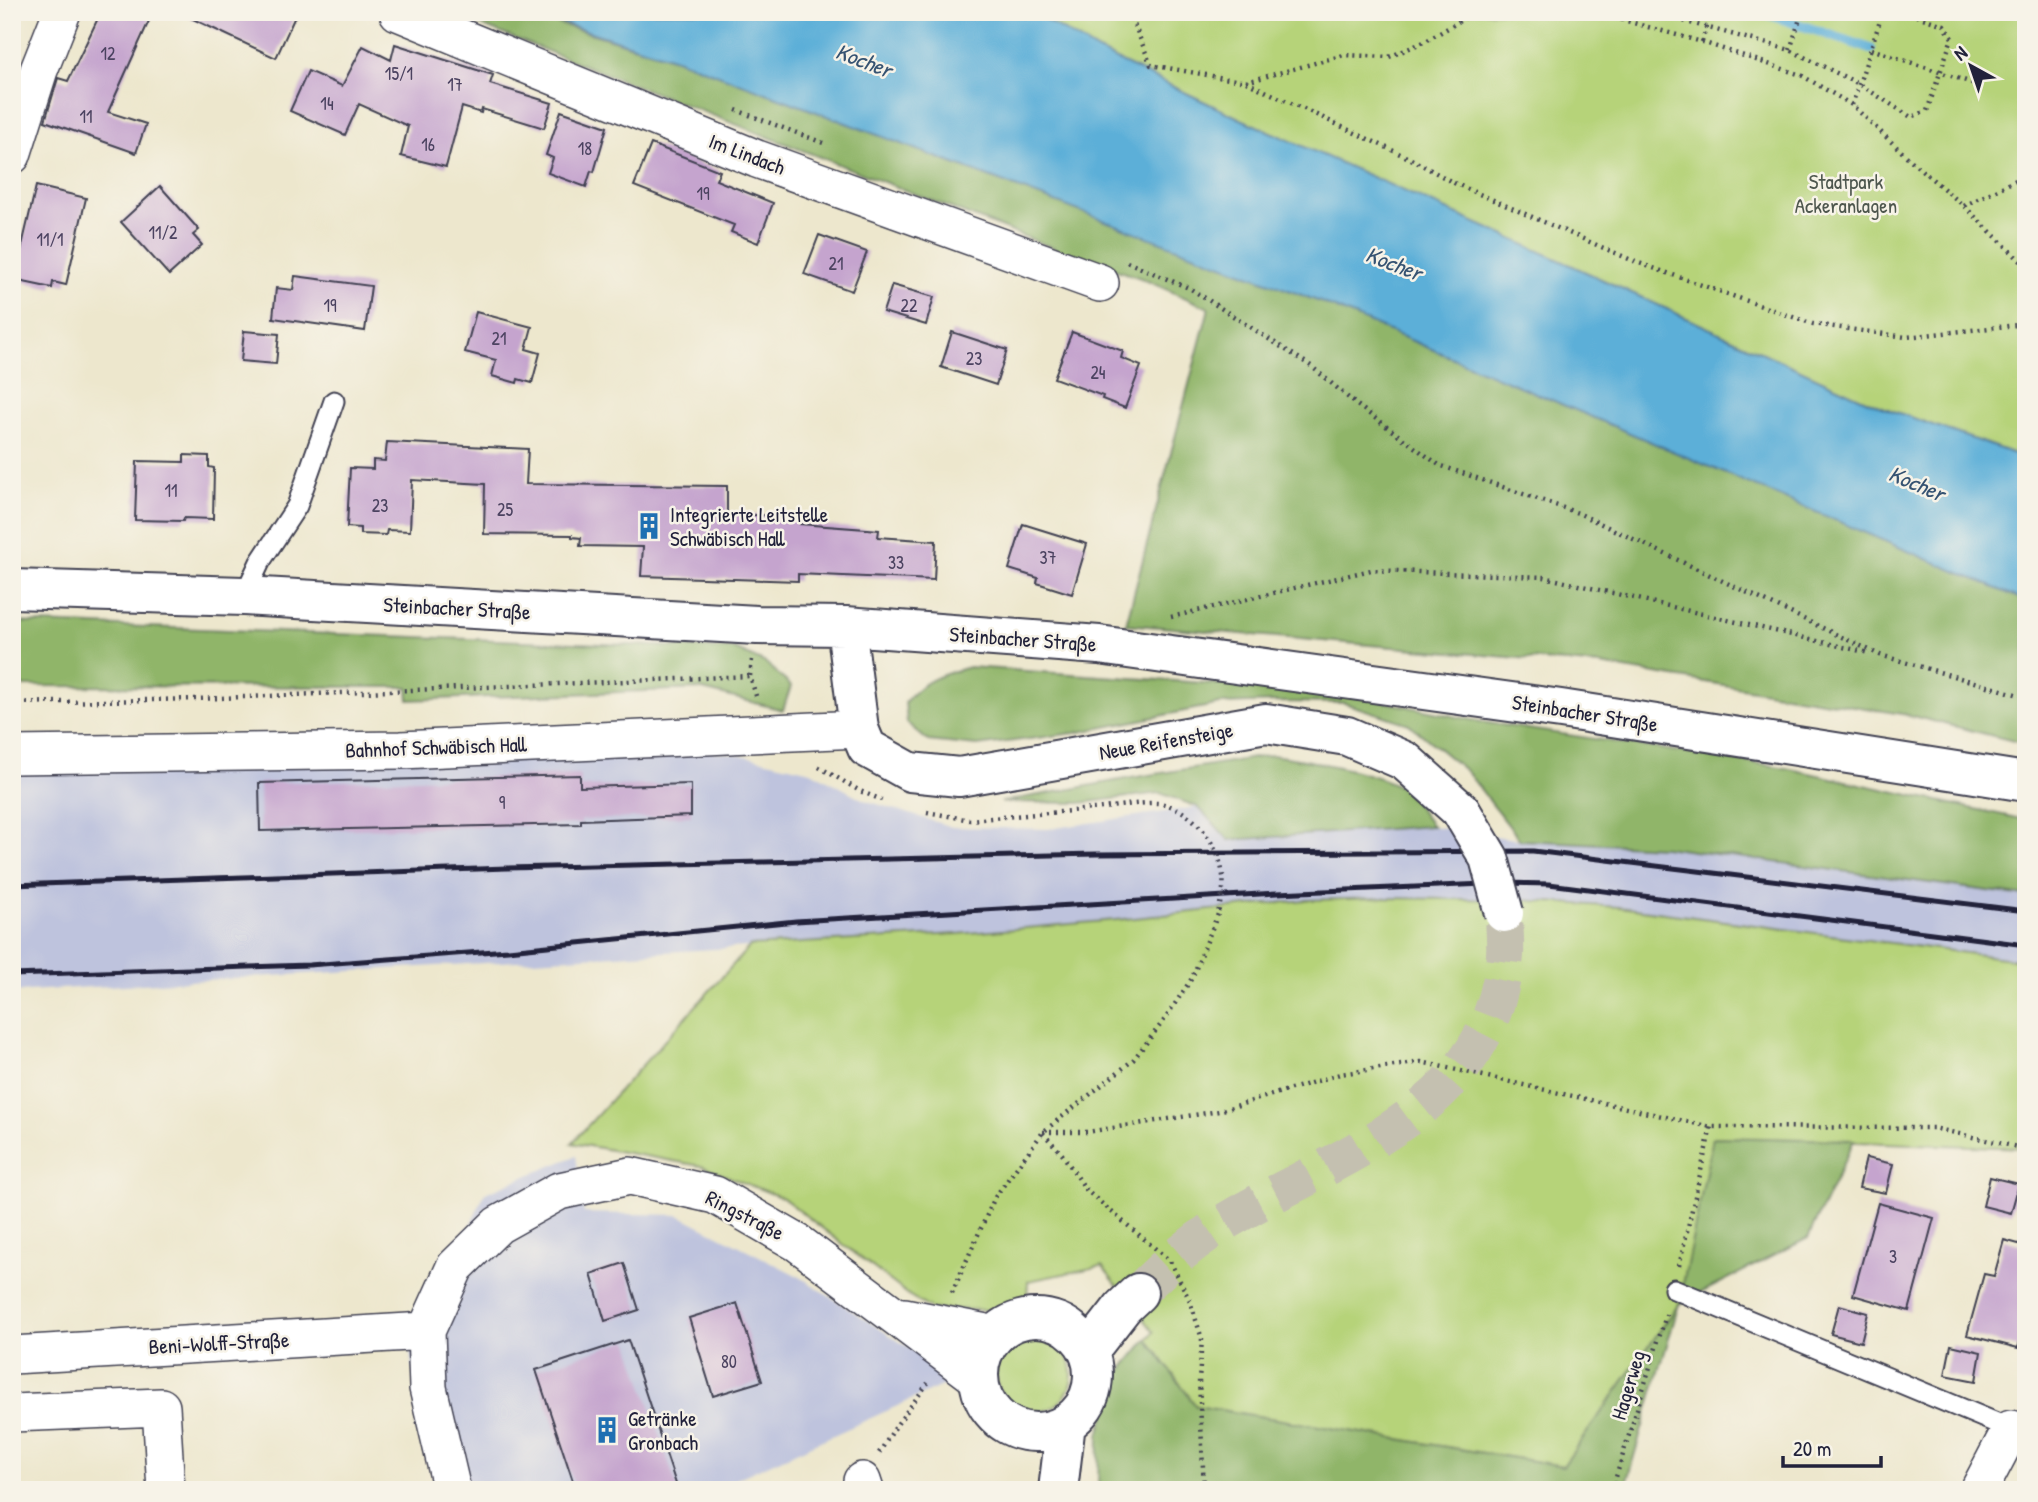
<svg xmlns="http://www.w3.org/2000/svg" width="2038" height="1502" font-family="'Patrick Hand',sans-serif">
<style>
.industrial{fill:#bec3dd}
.green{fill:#b6d379;stroke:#6c7a5a;stroke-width:2}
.forest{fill:#90b569;stroke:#596c52;stroke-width:2}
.water{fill:#5cafd8;stroke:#3f688a;stroke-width:2}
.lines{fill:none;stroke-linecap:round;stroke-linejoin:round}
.stream{stroke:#5cafd8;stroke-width:10}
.building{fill:#c5a4ce}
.secondary-tunnel{stroke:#c4c0b0;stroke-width:38;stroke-dasharray:38 19;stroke-linecap:butt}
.lane-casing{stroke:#404051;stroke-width:23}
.street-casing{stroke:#404051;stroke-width:40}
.secondary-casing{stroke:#404051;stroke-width:42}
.path{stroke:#404051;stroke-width:4.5;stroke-dasharray:2 5;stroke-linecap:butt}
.lane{stroke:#fff;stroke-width:19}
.street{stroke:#fff;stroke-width:37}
.secondary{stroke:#fff;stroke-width:38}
.rail{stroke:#22223b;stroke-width:5}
.secondary-bridge-casing{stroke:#404051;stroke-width:42;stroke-linecap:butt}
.path-bridge{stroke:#404051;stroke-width:4.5;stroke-dasharray:2 5;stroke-linecap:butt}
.secondary-bridge{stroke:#fff;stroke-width:38}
.labels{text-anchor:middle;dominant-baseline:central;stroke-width:5;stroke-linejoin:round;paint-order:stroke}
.number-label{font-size:18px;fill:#4b4260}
.street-label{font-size:21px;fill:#22223b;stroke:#f7f3e8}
.park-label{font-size:21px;fill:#4e574e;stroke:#f7f3e8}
.poi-label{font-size:21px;fill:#22223b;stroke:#f7f3e8;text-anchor:start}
.water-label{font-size:23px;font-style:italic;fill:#365372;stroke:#f7f3e8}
</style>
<rect width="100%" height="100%" fill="#f7f3e8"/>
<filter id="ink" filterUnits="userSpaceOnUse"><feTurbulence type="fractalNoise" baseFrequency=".0143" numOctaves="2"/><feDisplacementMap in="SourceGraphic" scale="14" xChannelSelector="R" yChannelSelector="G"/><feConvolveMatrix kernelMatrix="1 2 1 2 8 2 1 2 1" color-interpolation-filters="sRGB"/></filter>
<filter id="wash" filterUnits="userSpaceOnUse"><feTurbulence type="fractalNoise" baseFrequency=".00686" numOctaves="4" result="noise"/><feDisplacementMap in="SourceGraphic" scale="28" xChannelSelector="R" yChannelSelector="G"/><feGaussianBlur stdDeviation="1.57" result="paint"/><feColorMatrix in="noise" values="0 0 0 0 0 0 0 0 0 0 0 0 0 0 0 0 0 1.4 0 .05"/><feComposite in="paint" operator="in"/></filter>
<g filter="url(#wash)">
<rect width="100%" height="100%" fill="#ede7cd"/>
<path class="industrial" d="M665 747 737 754 811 771 864 800 952 827 1048 829 1198 807 1229 840 1432 826 1520 840 1664 847 2026 896V961L1886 944 1384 898 1306 900 1116 920 957 934 12 992V757Z
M576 1156 584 1213 679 1215 800 1277 957 1379 712 1490H439L410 1353 485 1193Z"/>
<path class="green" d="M1032 12H2026V458L1879 406 1566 263 1241 119 1098 51Z
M1384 898 1520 900 1619 907 2026 961V1148L1714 1137 1679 1304 1563 1466 1196 1406 1147 1339 1154 1332 1102 1266 1028 1281 1027 1297 989 1310 931 1309 910 1296 783 1198 701 1166 572 1143 750 946 957 934 1116 920 1306 900Z
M996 1374a38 38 0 1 1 76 0a38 38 0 1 1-76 0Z"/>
<path class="forest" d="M447 12H520L679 60 1323 303 2026 601V744L1908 715 1600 665 1126 624 1209 308 1138 277 1074 256Z
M12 622 735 649 766 663 791 686 783 710 699 689 409 700 408 687 12 686Z
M969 667 1337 692 1482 722 1781 767 2026 820V896L1664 847 1520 840 1467 772 1409 724 1344 703 1278 702 1220 704 1075 733 977 746 928 741 907 723 905 702C924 679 942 675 969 667Z
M1272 755C1300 759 1387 773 1405 791 1415 801 1423 815 1432 826L1229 840 1198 807 1160 793 1080 803 1001 802 1131 778Z
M1713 1137 1854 1140 1808 1238 1679 1304 1624 1490H1098L1099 1435 1116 1377 1147 1339 1196 1406 1563 1466 1679 1304Z"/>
<path class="water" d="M527 12H1032L1098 51 1241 119 1566 263 1879 406 2026 458V601L1323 303 679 60Z"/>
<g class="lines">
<path class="stream" d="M1762 12 1871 49"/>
</g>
<g id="blocks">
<path class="building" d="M101 12H153L108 112 146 124 136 153 45 121 58 78 68 81Z
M178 12H297L276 58Z
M395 44 493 75 490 84 552 103 544 128 482 109 481 113 462 107 446 167 401 156 408 126 359 104 345 135 290 111 308 71 342 86 363 46 391 60Z
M561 111 607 127 594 172 591 171 586 187 548 173 553 158 546 155Z
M651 144 720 171 716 180 773 203 758 243 731 232 734 225 634 186Z
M36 186 86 198 66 285 53 282 52 288 14 280Z
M160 186 199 230 193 235 202 245 169 275 121 222Z
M819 235 867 252 852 291 804 274Z
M295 276 371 286 365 331 273 318 276 288 293 290Z
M892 285 934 297 926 325 883 312Z
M476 312 532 327 526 349 540 353 532 383 518 379 517 383 492 376 496 360 465 352Z
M244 331 279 334 276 364 241 361Z
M952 332 1007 350 996 385 941 367Z
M1072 332 1123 351 1121 358 1141 366 1125 408 1102 399 1103 396 1054 378Z
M387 442 528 449 526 484 727 486V514L800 517V524L879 530 878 537 936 541 934 580 798 574V581L641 576 643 547 580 546 581 538 572 537V535L484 534 485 484 412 480 410 531 387 530 386 535 360 534V528L347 527 350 468 373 469V460L385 461Z
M184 455 209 456V467L214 468 213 519 184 518 183 521 135 520 137 461 184 462Z
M1023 524 1087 544 1072 594 1037 583 1038 578 1009 569Z
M580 775V787L691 784V816L581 820V824L260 831 259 783Z
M1866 1158 1893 1164 1886 1193 1859 1188Z
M1990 1177 2019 1184 2011 1213 1983 1206Z
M1878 1203 1934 1218 1909 1311 1853 1295Z
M2004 1240 2026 1246V1321L2018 1348 1967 1335 1984 1274 1994 1276Z
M624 1263 639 1310 605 1321 591 1274Z
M737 1303 762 1381 713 1396 689 1318Z
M1839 1305 1868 1313 1861 1342 1831 1334Z
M628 1340 678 1490H576L536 1370Z
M1951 1345 1981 1352 1976 1381 1945 1375Z"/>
</g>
</g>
<g filter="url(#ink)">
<use href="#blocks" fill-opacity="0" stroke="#404051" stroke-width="2"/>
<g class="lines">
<path class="secondary-tunnel" d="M1138 1293C1167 1264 1193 1241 1228 1220 1342 1152 1492 1111 1505 955 1506 942 1504 927 1504 913"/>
<defs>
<path id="lane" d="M244 596 260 562 297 506 334 401
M1674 1289 2011 1429"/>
<path id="street" d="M398 12 757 159 1100 283
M12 155 39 70 62 12
M12 755 401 750 859 729
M904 1317 996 1335
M12 1355 426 1331
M12 1413 161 1407 166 1490
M862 1481 865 1490
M452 1490 428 1388 426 1331 455 1267 498 1225 559 1191 630 1176 715 1195 798 1243 979 1379
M1979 1490 2011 1429 2026 1433"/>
<path id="secondary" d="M12 589 244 596 757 625 846 626 1099 645 1561 709 2026 782
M846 626 859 729 867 748 910 772 959 777 1266 723 1347 736 1405 761 1461 811
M979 1375a57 57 0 1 1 114 0a57 57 0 1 1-114 0Z
M1088 1352 1123 1307 1138 1293
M1058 1490 1066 1423"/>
</defs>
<use href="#lane" class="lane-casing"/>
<use href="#street" class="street-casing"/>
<use href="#secondary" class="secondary-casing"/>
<path class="path" d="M1129 12 1151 65 1246 82 1411 159 1454 183 1636 262 1813 324 1906 337 2026 324
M1594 12 1702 42 1801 75 1852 105 1918 167 1964 206 2026 266
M1650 12 1790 50 1859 84 1911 117 1927 111 1952 38 1944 25 1904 12
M1710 13 1723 12
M1702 42 1710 13
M1871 49 1978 85
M1790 50 1802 12
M1246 82 1344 55 1389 57 1426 41 1475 12
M1852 105 1883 12
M736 110 826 144
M1964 206 2026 175
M1127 262 1191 289 1311 366 1357 405 1439 465 1578 513 1880 655 2026 697
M1171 617 1371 570 1544 577 1869 653
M752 660 750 676 757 699
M12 703 196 699 750 676
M819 767 860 791 882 800
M927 812 970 820 1093 809
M1043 1132H1087L1219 1111 1340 1074 1421 1062 1711 1127 1933 1128 2026 1149
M1043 1133 1062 1154 1087 1191 1170 1261 1190 1301 1202 1339 1199 1380 1204 1490
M1679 1266 1711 1127
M952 1293 995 1197 1043 1132 1133 1060 1165 1019 1192 978 1218 914
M879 1453 898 1423 928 1383
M1612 1490 1667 1312"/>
<use href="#lane" class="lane"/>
<use href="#street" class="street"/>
<use href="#secondary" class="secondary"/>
<path class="rail" d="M12 885 507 868 1096 854 1533 851 2026 911
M12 975 309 965 508 950 796 921 1277 893 1508 883 1549 884 2026 945"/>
<defs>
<path id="secondary-bridge" d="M1461 811 1489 858 1504 913"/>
</defs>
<use href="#secondary-bridge" class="secondary-bridge-casing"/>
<path class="path-bridge" d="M1093 809C1109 808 1151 800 1164 804 1195 812 1219 844 1223 876 1225 887 1220 902 1218 914"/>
<use href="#secondary-bridge" class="secondary-bridge"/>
</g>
</g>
<defs>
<symbol id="building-bare" viewBox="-9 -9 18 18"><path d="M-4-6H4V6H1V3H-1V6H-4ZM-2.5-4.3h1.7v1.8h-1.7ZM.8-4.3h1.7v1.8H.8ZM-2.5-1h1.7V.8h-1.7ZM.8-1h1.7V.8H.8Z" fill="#1f6fb2" stroke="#f7f3e8" stroke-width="2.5" paint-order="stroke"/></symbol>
</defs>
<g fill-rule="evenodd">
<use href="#building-bare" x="630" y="507" width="38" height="38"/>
<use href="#building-bare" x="588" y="1411" width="38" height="38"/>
</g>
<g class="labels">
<g class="number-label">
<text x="108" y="53">12</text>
<text x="399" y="73">15/1</text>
<text x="455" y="84">17</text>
<text x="327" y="103">14</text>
<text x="86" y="116">11</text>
<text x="428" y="144">16</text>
<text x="585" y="148">18</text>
<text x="703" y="193">19</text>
<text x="163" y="232">11/2</text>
<text x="50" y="239">11/1</text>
<text x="836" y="263">21</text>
<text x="330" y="305">19</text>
<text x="909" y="305">22</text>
<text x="499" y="338">21</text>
<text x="974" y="358">23</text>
<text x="1098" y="372">24</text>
<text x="171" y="490">11</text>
<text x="380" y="505">23</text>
<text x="505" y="509">25</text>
<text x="1048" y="557">37</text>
<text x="896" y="562">33</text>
<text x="502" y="802">9</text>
<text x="1893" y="1256">3</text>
<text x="729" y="1361">80</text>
</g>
<g class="street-label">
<text transform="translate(747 154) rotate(21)">Im Lindach</text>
<text transform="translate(457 608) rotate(3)">Steinbacher Straße</text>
<text transform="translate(1023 639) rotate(4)">Steinbacher Straße</text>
<text transform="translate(1585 713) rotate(9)">Steinbacher Straße</text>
<text transform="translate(1166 741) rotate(-10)">Neue Reifensteige</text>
<text transform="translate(436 747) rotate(-2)">Bahnhof Schwäbisch Hall</text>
<text transform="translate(745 1215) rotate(27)">Ringstraße</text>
<text transform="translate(219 1343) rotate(-3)">Beni-Wolff-Straße</text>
<text transform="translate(1628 1385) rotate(-73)">Hagerweg</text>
</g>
<g class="park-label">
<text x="1846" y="181">Stadtpark<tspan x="1846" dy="24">Ackeranlagen</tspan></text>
</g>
<g class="poi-label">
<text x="670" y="514">Integrierte Leitstelle<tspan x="670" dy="24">Schwäbisch Hall</tspan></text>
<text x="628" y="1418">Getränke<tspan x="628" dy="24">Gronbach</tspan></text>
</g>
<g class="water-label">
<text transform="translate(864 60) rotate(21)">Kocher</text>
<text transform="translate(1394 263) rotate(21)">Kocher</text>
<text transform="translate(1917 483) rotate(23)">Kocher</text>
</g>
</g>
<rect width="2038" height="1502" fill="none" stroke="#f7f3e8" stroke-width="42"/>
<g transform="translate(1971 66) rotate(320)" stroke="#f7f3e8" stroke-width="5" paint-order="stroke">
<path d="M0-5L12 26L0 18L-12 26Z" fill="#22223b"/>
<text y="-10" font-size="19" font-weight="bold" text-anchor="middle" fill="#22223b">N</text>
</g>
<path d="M1783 1456v10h98v-10" fill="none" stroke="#22223b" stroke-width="3.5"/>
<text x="1793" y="1456" font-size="21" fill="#22223b" stroke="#f7f3e8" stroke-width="5" paint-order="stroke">20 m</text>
</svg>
